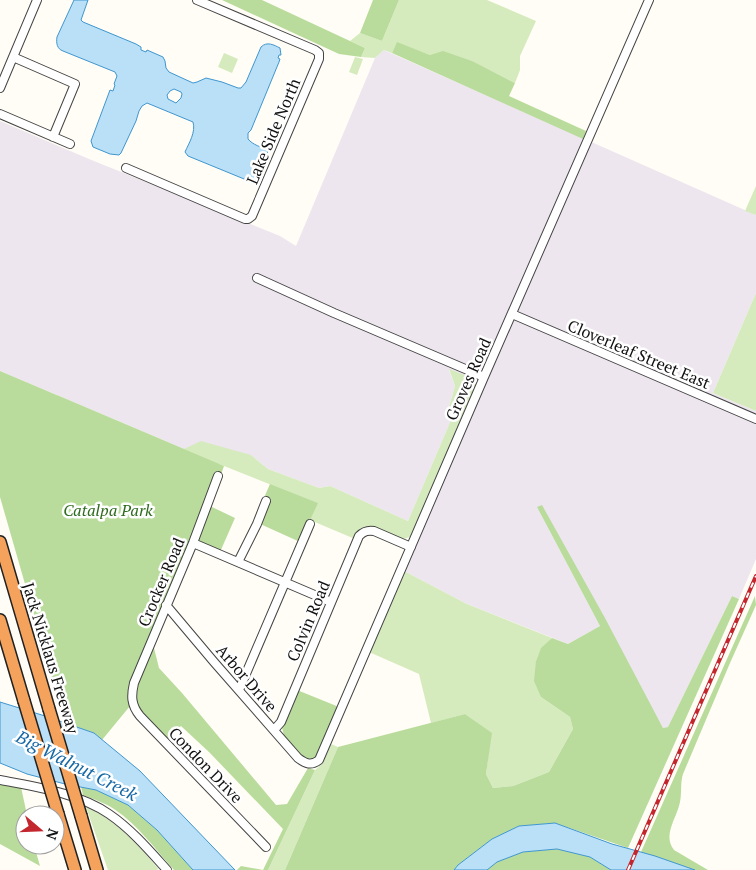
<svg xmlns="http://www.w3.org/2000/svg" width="756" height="870" font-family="'PT Serif',serif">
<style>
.industrial{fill:#eee6ef}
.green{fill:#d5ebbd}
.forest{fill:#b9dc9c}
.water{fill:#b9e0f7;stroke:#3f96cf;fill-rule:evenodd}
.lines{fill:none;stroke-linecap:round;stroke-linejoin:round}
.minor-casing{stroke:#444;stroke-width:10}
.highway-casing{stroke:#222;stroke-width:14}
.minor{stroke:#fff;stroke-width:8}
.highway{stroke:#f5a25d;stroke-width:11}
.rail-casing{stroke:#c4262e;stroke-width:4}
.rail{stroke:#fff;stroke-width:2;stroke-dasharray:5.5;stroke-linecap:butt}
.highway-bridge-casing{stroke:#222;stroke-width:14;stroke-linecap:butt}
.highway-bridge{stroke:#f5a25d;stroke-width:11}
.labels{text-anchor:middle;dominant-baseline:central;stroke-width:5;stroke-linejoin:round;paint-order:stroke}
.street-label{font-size:16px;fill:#111;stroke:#fff}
.park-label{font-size:16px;font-style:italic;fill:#2f6b1f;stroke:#fff}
.water-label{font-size:18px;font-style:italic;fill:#1768a6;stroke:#fff}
</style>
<rect width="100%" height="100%" fill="#fffdf5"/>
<path class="industrial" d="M384 50 756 215V293L713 393 756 411V559L739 599 732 596 668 727 663 728 537 507 600 626 568 644 467 604 404 571 472 378 449 370 455 386 446 417 451 420 408 521 330 486 319 488 268 469 251 455 184 449 0 371V121L89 159 280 236 296 246 375 58Z"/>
<path class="green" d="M399 0H487L536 21 520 56V70L515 83 471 61 443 52 430 55 397 43 392 53 384 50 375 58 361 57 365 48 350 41 360 33 382 41Z
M224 53 238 59 232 73 218 67Z
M355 57 363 59 357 75 349 72Z
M756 186V215L745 211Z
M756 293V411L713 393Z
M449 369 472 378 477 384 412 536 404 539 394 536 373 528 355 539 310 520 317 503 219 464 105 736 96 726 57 395 184 449 201 441 251 455 268 469 319 488 330 486 408 521 451 420 446 417 455 386Z
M404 571 467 604 552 638 541 649 536 661 541 697 570 717 573 729 549 772 513 786 493 788 486 774 491 733 465 714 431 723 419 674 369 652Z
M331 744 338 747 285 870H268L315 770 322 764Z
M86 807C116 819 138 846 159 869L156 870H108Z"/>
<path class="forest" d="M222 0H262L365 48 361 57 339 54Z
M373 0H399L382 41 360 33Z
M397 42 430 55 443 51 472 61 515 83 509 96 586 131 583 139 392 53Z
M0 371 224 466 210 506 235 518 220 552 195 542 153 644 159 668 182 693 276 805 287 804 308 768 315 770 268 870H237L241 866 263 870 283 829 209 752 181 726 167 740 130 706 102 740 94 733 65 723 0 497Z
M270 484 318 503 300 542 258 523 263 500Z
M542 505 605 618 663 728 668 727 732 596 739 599 628 848 555 823 519 826 492 839 458 865 454 870H285L338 747 465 714 492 733 486 774 493 788 513 786 549 772 573 729 570 717 541 697 534 681 536 661 541 648 552 638 568 644 600 626 537 507Z
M755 596 756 605 730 663 683 774C680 783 682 793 680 802 677 818 662 835 674 850L708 870H695L641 852Z
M297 690 339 707 320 754 312 759 304 758 284 736 282 727Z
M0 783 21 787 27 815H25V845H34L40 866 0 844Z
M81 787 96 790 128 805 157 830 193 870H174C156 850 137 824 114 809 105 803 93 799 83 795Z
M557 849 590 857 611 870H487L497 862 523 852Z"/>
<path class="water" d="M74 0H88L81 20 83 22 136 44 141 47V50L146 52 147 50 163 57 165 61 166 68 169 72 193 83 197 82 206 78 222 82 238 88H241L246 82 261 47C267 41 274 45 280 48L281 55H279L278 58 280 59 279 62 251 130 248 133V139C253 145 261 147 268 150L267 154H264L262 159 264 161C261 169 258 176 251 181H249L188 156 185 152C189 143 196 132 193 122L147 103 142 106 139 111 136 121 121 153 119 155 110 154 93 147 91 141 110 90 113 91 115 85 114 84 117 76 115 72 63 51C57 49 56 43 57 37ZM174 89 181 92 182 94 181 98 176 103 168 99 167 95 170 91Z
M0 702 45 716 94 733 140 771 235 870H193L157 830 128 805 96 790 65 784 27 774 0 763Z
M555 823 612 844 655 856 695 870H611L590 857 557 849 523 852 497 862 487 870H454L458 865 492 839 519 826Z"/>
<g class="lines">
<defs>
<path id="minor" d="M13 57 75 84 53 137
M0 88 37 0
M0 114 70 144
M126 168 245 219H248L252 216 319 59V53L315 50 197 0
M257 278 334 313 484 377
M512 314 756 419
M218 476 193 543 134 683C131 696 131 705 140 716L266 847
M193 543 331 602
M238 562 257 524 266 501
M166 605 214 662 298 758C306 764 311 766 319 760L484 377 649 0
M239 690 310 524
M274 730 281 722 359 536C364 531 368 530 374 531L411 547
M0 780C36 787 79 793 109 814 131 829 149 850 167 870"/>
<path id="highway" d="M0 542 49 709
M0 620 24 701
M58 814 75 870
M81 816 97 870"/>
</defs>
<use href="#minor" class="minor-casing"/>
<use href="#highway" class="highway-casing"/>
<use href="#minor" class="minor"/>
<use href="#highway" class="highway"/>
<defs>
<path id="rail" d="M628 870 756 576"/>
</defs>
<use href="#rail" class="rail-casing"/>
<use href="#rail" class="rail"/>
<defs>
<path id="highway-bridge" d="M24 701 58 814
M49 709 81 816"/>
</defs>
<use href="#highway-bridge" class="highway-bridge-casing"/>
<use href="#highway-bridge" class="highway-bridge"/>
</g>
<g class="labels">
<g class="street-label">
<text transform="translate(273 131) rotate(-67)">Lake Side North</text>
<text transform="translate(639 354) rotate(23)">Cloverleaf Street East</text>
<text transform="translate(468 379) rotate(-66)">Groves Road</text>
<text transform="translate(161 582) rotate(-67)">Crocker Road</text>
<text transform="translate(308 621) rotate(-67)">Colvin Road</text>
<text transform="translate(51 658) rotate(73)">Jack Nicklaus Freeway</text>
<text transform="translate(247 678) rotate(49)">Arbor Drive</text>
<text transform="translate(206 765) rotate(46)">Condon Drive</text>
</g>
<g class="park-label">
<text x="108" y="510">Catalpa Park</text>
</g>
<g class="water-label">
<text transform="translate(77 765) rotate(27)">Big Walnut Creek</text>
</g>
</g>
<g transform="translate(40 830) rotate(109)"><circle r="24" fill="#ffffff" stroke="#a0a0a0"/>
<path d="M0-4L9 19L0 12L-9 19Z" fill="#c4262e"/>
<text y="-8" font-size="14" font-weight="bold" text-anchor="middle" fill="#111111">N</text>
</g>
</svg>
